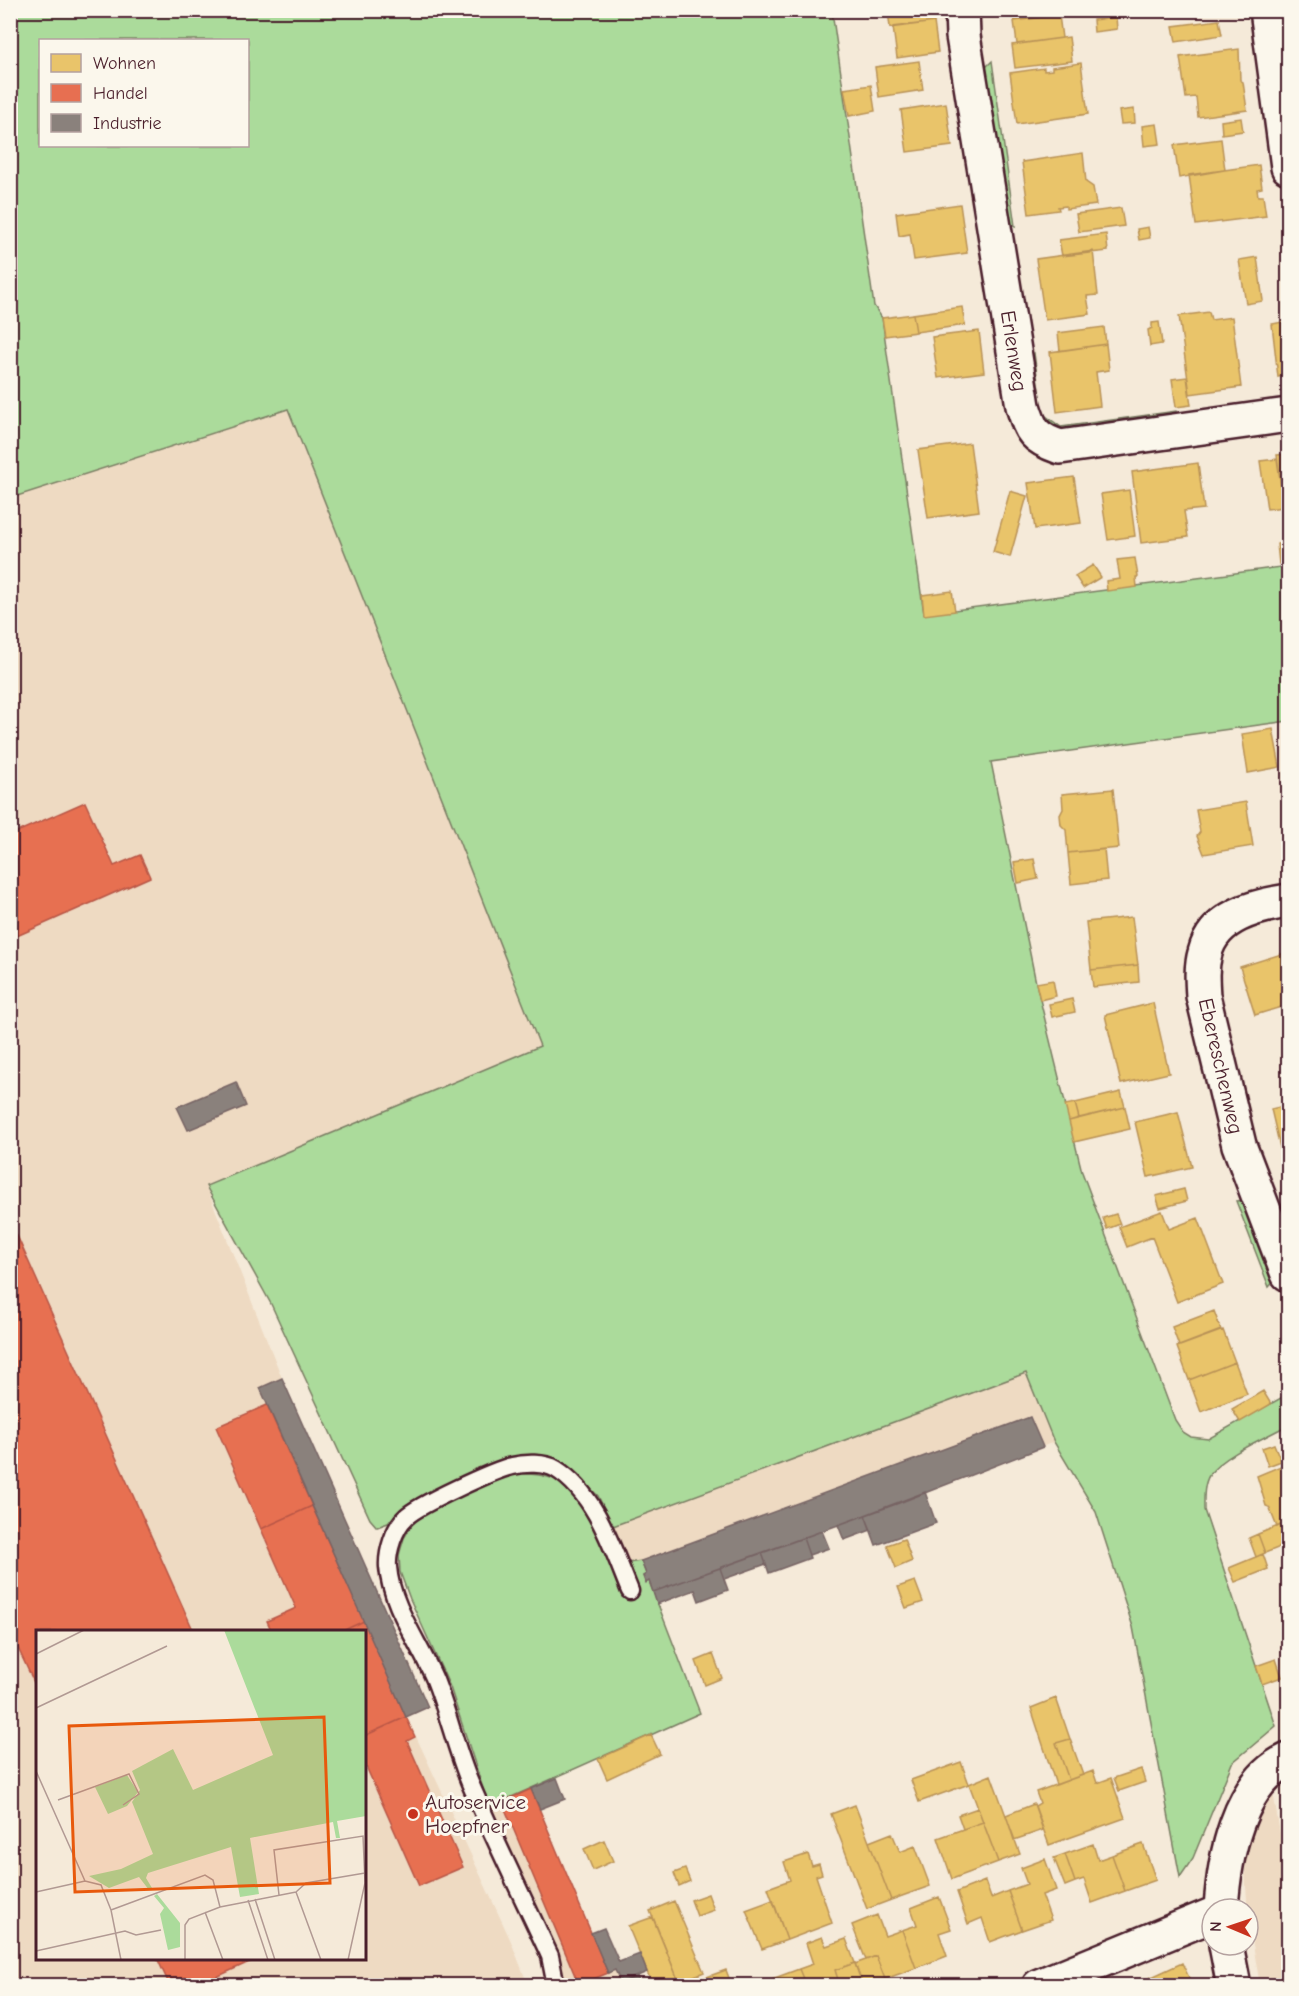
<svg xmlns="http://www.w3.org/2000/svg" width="1299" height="1996" font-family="'Comic Neue',sans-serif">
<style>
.built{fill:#eedac2;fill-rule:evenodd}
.green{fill:#abdb9b;stroke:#7a7d63;stroke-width:1.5;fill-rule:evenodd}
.homes{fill:#e9c46a;stroke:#b99257;stroke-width:1.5}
.shops{fill:#e76f51;stroke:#b85746;stroke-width:1.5}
.industry{fill:#8a817c;stroke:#776464;stroke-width:1.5}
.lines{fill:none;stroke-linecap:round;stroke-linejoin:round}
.lane-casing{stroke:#4a1f2b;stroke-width:21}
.street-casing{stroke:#4a1f2b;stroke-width:38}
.lane{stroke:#fbf7ec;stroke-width:16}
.street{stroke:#fbf7ec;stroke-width:33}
.poi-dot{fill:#c8321e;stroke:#fbf7ec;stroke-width:2}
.labels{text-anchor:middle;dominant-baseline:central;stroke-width:6;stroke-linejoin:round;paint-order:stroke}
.street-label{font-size:21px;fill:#4a1f2b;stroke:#fbf7ec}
.poi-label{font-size:21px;fill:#4a1f2b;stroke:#fbf7ec;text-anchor:start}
.inset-road{fill:none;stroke:#b19993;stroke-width:1.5}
.view{fill:#e8590c;fill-opacity:0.15;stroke:#e8590c;stroke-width:3}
.inset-edge{fill:none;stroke:#4a1f2b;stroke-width:3}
</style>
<rect width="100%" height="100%" fill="#f5ead9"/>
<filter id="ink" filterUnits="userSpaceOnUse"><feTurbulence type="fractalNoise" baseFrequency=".0167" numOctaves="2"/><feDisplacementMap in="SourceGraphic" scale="12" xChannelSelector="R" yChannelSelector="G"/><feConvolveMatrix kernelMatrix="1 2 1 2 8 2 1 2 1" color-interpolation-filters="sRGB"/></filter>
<g filter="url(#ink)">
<path class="built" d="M288 409 540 1046 206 1186 282 1378 428 1707 407 1717 510 1939 528 1985H11L10 498ZM38 1632H364V1958H38Z
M1026 1373 1054 1442 899 1503 639 1597 613 1526Z
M531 1789 608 1973 615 1970 622 1985H563L489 1807Z
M1273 1792 1288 1881V1985H1260L1248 1916 1245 1871 1247 1846 1261 1806Z"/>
<path class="green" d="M10 11H832L874 306 882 318 924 614 1288 566V721L991 762 1036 983 1082 1172 1175 1420 1183 1432 1191 1437 1208 1439 1288 1394V1425C1268 1436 1222 1456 1210 1474 1203 1484 1204 1499 1204 1510L1276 1726 1232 1763 1193 1858 1180 1877 1133 1627 1096 1512 1054 1442 1026 1373 613 1526 598 1496 570 1468 545 1456 520 1455 477 1470 400 1510 388 1523 377 1527 370 1519 271 1304 206 1186 540 1046 288 409 11 498ZM40 40H248V146H40Z
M992 61 1015 226 1003 218 981 72Z
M1034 353 1042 413 1061 427 1176 411 1177 416 1070 436 1031 407 1024 360Z
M1246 1200 1276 1279 1269 1287 1236 1201Z
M513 1473C529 1474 549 1474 563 1484 589 1502 610 1567 622 1597L634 1592 629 1574 628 1563 641 1561 646 1574 643 1576 645 1582 649 1581 700 1713 489 1807 450 1687 410 1599 400 1572 399 1555 404 1538 414 1521 429 1511 497 1478Z"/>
<path class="homes" d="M888 10H933L934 22 890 28Z
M1013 10H1059V15L1014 21Z
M1059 15 1062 38 1017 44 1014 21Z
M1116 17 1117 29 1094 32 1093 20Z
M1219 20 1222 35 1176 42 1173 26Z
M934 22 938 52 897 58 893 27Z
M1069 37 1072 61 1015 68 1012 45Z
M1239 49 1240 80 1243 82 1247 110 1198 117 1196 97 1186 98 1180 57Z
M919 61 923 90 879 97 875 67Z
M1081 63 1088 114 1017 124 1010 73 1044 68V71L1052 70V67Z
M871 85 875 111 849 116 844 89Z
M946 103 952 146 907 152 901 110Z
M1134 109 1135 123 1121 124 1119 111Z
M1241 118 1243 131 1222 134 1221 121Z
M1157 124 1160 144 1144 146 1142 126Z
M1221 139 1225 170 1179 178 1174 145Z
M1083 153 1086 182 1093 187 1096 205 1066 209V206L1058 207 1059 210 1029 214 1022 162Z
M1259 165 1262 188 1257 189 1258 196H1263L1266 216 1196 225 1189 175Z
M960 204 967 253 914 260 910 234 899 236 896 213Z
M1121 208 1124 226 1079 232 1076 214Z
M1148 227 1150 238 1139 240 1137 229Z
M1106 234 1108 251 1062 256 1059 240Z
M1093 251 1098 295 1087 296 1090 314 1045 320 1036 259Z
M1257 257 1263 301 1246 304 1239 260Z
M962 307 965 325 916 332 913 314Z
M1209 312 1211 320 1232 317 1241 387 1190 394 1179 316Z
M913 314 916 332 885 336 882 318Z
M1288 321V375L1278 377 1272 324Z
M1159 322 1162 344 1150 346 1148 330 1152 328V323Z
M1104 327 1106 344 1060 351 1058 333Z
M979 331 984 372 938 378 932 337Z
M1106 344 1109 370 1096 372 1100 406 1057 412 1050 352Z
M1187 377 1191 405 1176 407 1172 379Z
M970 443 979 511 928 518 918 450Z
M1288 454V509H1284L1277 455Z
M1277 459 1284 507 1267 509 1260 461Z
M1198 463 1204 509 1184 511 1188 537 1141 543 1132 472Z
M1074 477 1081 523 1035 529 1028 483Z
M1129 490 1135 536 1108 540 1101 494Z
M1010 491 1027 496 1010 557 993 552Z
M1288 542V563L1279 564 1277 544Z
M1135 558 1138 577H1136L1137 587 1107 591 1106 581 1120 579 1117 560Z
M1093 565 1101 577 1083 588 1075 576Z
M952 591 955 611 924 615 922 595Z
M1273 729 1280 767 1248 773 1242 734Z
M1113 789 1119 848 1068 853 1066 830 1061 825 1060 815 1063 809 1062 794Z
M1246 802 1253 846 1204 854 1197 836 1200 832 1196 810Z
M1104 849 1107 880 1071 884 1068 853Z
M1034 859 1038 879 1018 883 1014 862Z
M1132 917 1138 965 1091 970 1086 922Z
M1288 952V1005L1255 1015 1240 967Z
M1138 965 1139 982 1093 987 1091 970Z
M1053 980 1056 996 1040 1000 1036 983Z
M1072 999 1075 1012 1052 1017 1049 1004Z
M1153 1003 1169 1073 1121 1084 1105 1015Z
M1121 1092 1125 1107 1079 1118 1075 1103Z
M1075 1103 1079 1118 1069 1121 1065 1105Z
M1288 1105V1150L1281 1152 1271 1109Z
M1125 1107 1130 1129 1074 1142 1069 1121Z
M1178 1112 1192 1167 1148 1177 1135 1122Z
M1184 1189 1187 1201 1160 1208 1156 1196Z
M1162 1211 1169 1229 1198 1218 1223 1284 1177 1302 1152 1237 1127 1247 1119 1227Z
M1116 1214 1120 1224 1107 1229 1103 1218Z
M1214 1311 1221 1330 1179 1346 1172 1327Z
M1223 1330 1235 1362 1189 1380 1177 1347Z
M1235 1362 1247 1394 1201 1412 1189 1380Z
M1263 1391 1271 1404 1240 1422 1232 1409Z
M1274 1444 1281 1461 1268 1466 1262 1448Z
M1288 1463V1522L1277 1527 1269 1507 1266 1506 1257 1476Z
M1288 1522V1544L1265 1553 1258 1534Z
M1258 1534 1265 1553 1256 1557 1249 1538Z
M904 1539 912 1561 896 1568 887 1545Z
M1263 1554 1268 1569 1235 1582 1229 1568Z
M915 1581 923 1602 906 1608 898 1587Z
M713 1654 722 1678 705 1685 696 1661Z
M1276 1659 1282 1677 1262 1684 1256 1666Z
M1056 1698 1070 1739 1056 1743 1069 1780 1056 1785 1031 1708Z
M651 1735 660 1754 607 1779 598 1759Z
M1070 1739 1083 1775 1069 1780 1056 1743Z
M961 1762 969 1784 919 1802 911 1780Z
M1141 1769 1145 1782 1119 1791 1114 1778Z
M1093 1771 1097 1783 1111 1778 1125 1818 1049 1845 1035 1806 1040 1803 1036 1792Z
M991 1775 1020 1854 998 1862 969 1784Z
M1034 1804 1043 1830 1014 1840 1006 1815Z
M855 1805 891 1900 867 1909 831 1814Z
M978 1808 983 1822 963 1829 958 1815Z
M983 1822 998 1862 952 1879 938 1838Z
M892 1833 900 1852 915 1846 930 1886 891 1900 869 1842Z
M604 1840 613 1861 593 1870 584 1849Z
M1093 1844 1098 1860 1112 1855 1125 1891 1092 1903 1084 1879 1075 1882 1065 1854Z
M1143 1844 1156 1880 1125 1891 1112 1855Z
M808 1854 812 1866 819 1864 822 1874 816 1876 832 1923 787 1940 768 1888 790 1880 784 1862Z
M1065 1854 1075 1882 1065 1886 1054 1858Z
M1045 1859 1056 1890 1042 1895 1051 1920 1022 1930 1008 1891 1027 1884 1021 1868Z
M685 1869 690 1881 679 1886 674 1873Z
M985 1881 991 1898 1008 1891 1022 1930 990 1942 982 1918 968 1924 957 1892Z
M708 1894 714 1910 697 1916 691 1900Z
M939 1897 951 1929 939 1933 947 1956 916 1968 902 1930 917 1925 911 1908Z
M773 1900 787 1940 762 1949 746 1910Z
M674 1901 704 1972 679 1982 650 1911Z
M877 1915 885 1936 902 1930 916 1968 885 1979 876 1956 866 1960 852 1925Z
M653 1917 679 1982 672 1986H653L628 1926Z
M822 1937 826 1946 846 1939 855 1963 835 1970 840 1986H806L799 1969 813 1964 806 1943Z
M876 1956 885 1979 863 1986 855 1964Z
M855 1963 863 1986H840L835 1970Z
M1182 1963 1193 1986H1132Z
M799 1969 806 1986 756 1985Z
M726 1970 732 1986H695L693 1982Z"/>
<path class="shops" d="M85 802 114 866 140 855 150 877 10 939V835Z
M10 1220 194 1632H38V1691L10 1631Z
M267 1405 312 1506 261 1529 216 1427Z
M312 1506 364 1621 340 1632H272L267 1621 296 1608 261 1529Z
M364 1621 406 1717 364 1736V1632H340Z
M406 1717 415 1737 407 1741 463 1867 419 1886 364 1762V1736Z
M531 1789 608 1973 579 1985 502 1802Z
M157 1958H258L197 1986H170Z"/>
<path class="industry" d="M236 1082 246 1106 188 1130 177 1107Z
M282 1378 428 1707 406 1717 260 1388Z
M1030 1417 1043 1447 899 1503 653 1592 649 1581 646 1583 643 1576 646 1574 641 1561Z
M925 1492 936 1523 876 1545 865 1515Z
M865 1515 871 1530 844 1540 838 1525Z
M822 1531 829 1548 809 1555 803 1538Z
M803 1538 810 1558 769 1573 762 1553Z
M762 1553 766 1564 724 1579 720 1568Z
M720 1568 728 1590 699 1601 695 1590 657 1604 653 1592Z
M557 1778 565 1799 540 1809 531 1789Z
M604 1928 619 1962 640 1954 647 1972 621 1983 615 1970 608 1973 591 1933Z
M637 1976 641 1986H622L621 1983Z"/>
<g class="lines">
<defs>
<path id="lane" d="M556 1986 550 1956C523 1898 495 1841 470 1783 456 1749 448 1713 435 1680 420 1644 391 1606 388 1567 387 1552 394 1528 406 1517 418 1505 494 1470 512 1466 524 1463 545 1462 556 1469 596 1494 613 1550 630 1591"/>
<path id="street" d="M962 10 963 36 1023 406C1031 432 1034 438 1060 447L1288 415
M1267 10 1288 167
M1288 901C1256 906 1214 916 1205 953 1201 967 1202 981 1203 996L1239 1145 1288 1274
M1221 1909C1224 1859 1238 1782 1288 1760
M1226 1945 1234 1986
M1039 1986 1212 1915"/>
</defs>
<use href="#lane" class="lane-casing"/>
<use href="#street" class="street-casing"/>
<use href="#lane" class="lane"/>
<use href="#street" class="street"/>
</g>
</g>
<circle class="poi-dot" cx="413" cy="1814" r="6"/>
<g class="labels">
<g class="street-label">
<text transform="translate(1014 351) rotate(81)">Erlenweg</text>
<text transform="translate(1221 1066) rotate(77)">Ebereschenweg</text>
</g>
<g class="poi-label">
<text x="425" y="1802">Autoservice<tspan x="425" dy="24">Hoepfner</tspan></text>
</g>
</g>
<g transform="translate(36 1630)">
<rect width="330" height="330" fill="#f5ead9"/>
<path d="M188 0H330V186L301 191 304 208H300L297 192 214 208 223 264 204 267 195 217 112 243 110 248 116 258 113 260 103 247 73 258 53 246 85 239 117 224 96 172 104 160 96 141 137 119 157 160 237 125ZM91 145 102 162 91 176 72 184 59 157ZM121 264 144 293V317L132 320 124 284 128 278 118 266Z" fill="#abdb9b"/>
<path class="inset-road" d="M0 24 48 0M0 78 131 16M0 141 49 251M22 170 93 144 103 164 87 175M0 262 49 251 65 255 75 280 85 330M260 262 270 253 329 243M260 262 285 330M243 265 238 220 327 206 329 253 312 330M219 269 239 330M212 270 232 330M75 280 169 245 177 250 184 277M169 282 187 330M0 321 89 301 100 305 125 300M149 330V295L153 289 184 277 260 262"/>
<path class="view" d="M288 87 294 253 39 262 33 96Z"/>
<rect width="330" height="330" class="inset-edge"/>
</g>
<rect width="1299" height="1996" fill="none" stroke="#fbf7ec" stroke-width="36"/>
<rect x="18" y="18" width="1263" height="1960" fill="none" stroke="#4a1f2b" stroke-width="2" filter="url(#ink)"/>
<rect x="39" y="39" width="210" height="108" fill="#fbf7ec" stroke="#b4a19f" stroke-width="1.5"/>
<rect x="51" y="54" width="30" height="18" fill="#e9c46a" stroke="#b4a19f" stroke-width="1.5"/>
<text x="93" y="69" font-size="18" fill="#4a1f2b">Wohnen</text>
<rect x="51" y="84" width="30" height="18" fill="#e76f51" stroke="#b4a19f" stroke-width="1.5"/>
<text x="93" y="99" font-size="18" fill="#4a1f2b">Handel</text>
<rect x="51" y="114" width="30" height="18" fill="#8a817c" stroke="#b4a19f" stroke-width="1.5"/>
<text x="93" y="129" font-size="18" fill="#4a1f2b">Industrie</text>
<g transform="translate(1230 1927) rotate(272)"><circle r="28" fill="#fbf7ec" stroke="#b4a19f" stroke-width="1.5"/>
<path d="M0-4.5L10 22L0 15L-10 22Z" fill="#c8321e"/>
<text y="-9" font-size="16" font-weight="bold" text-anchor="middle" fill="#4a1f2b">N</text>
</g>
</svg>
